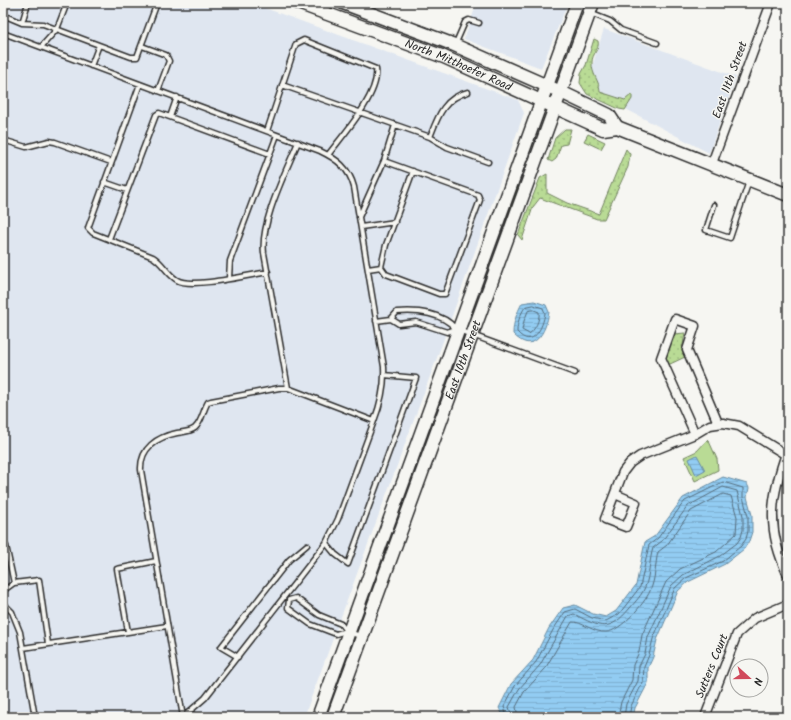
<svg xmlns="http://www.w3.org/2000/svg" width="791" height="720" font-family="Kalam,sans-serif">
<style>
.built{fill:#dfe6f0}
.green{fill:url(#green-dots);stroke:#728360}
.pitch{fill:#b9db95;stroke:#728360}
.water{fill:url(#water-rules);stroke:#698ca2}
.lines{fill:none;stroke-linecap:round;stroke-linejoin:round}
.shore{stroke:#546b7b;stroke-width:1}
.lane-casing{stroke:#2b2b2b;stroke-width:7}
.street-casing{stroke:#2b2b2b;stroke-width:11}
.secondary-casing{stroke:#2b2b2b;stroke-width:15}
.lane{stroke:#f6f6f2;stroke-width:4}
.street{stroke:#f6f6f2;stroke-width:8}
.secondary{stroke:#f6f6f2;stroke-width:12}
.labels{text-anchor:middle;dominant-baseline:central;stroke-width:3;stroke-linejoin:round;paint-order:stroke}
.street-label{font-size:12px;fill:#2b2b2b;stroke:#f6f6f2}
</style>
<defs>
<pattern id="green-dots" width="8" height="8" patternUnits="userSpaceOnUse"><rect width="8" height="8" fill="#b9db95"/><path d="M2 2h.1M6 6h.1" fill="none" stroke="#9fbc81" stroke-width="1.8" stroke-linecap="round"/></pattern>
<pattern id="water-rules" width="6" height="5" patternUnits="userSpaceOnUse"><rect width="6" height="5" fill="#92ccf2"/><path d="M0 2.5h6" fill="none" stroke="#7eafd0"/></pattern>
</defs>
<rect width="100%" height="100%" fill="#f6f6f2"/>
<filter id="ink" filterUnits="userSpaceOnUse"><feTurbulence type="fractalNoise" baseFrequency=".025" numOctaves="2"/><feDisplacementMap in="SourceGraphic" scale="8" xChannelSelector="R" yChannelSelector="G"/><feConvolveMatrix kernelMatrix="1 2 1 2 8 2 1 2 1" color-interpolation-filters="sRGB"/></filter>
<g filter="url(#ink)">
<path class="built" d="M3 3H251L518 100 524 113 442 344 304 717H3Z
M477 3H568L541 68 464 39Z
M604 29 736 77 709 153 605 98 590 73Z"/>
<path class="green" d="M594 39 598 41C600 49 592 54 592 62 591 74 600 81 600 92L625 100 632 94V99L625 110 619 109 587 94 580 83 581 74 586 65Z
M565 129H571L567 144 561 145 556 159 552 162 548 160 555 138Z
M588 134 605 142 601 149 584 141Z
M626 149 630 154 628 167 604 219H597L540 198 533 207 522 240 518 235 540 178 547 174V193L567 203 599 214Z
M517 186 520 187 499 250 497 249Z
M685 333 682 351 685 357 668 365 666 362 668 339 674 334Z"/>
<path class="pitch" d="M708 439 717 459 718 470 695 481 684 457 697 451Z"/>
<path class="water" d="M534 301 546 305 549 312C546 332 534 356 513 334 513 322 517 313 522 303Z
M697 455 705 470 696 475 689 459Z
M723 477 747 484 749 488 747 497 752 515V532L749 541 744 549 725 564 688 582 678 591 657 640 653 657 648 668V683L635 708 633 717H504L499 708 511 684 533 660 549 628 563 608 575 605 593 614 606 617 616 611 636 585 645 542 655 536 683 498Z"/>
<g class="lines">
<path class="shore" d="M534 305 543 308 545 313C543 327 533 350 517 332 517 323 520 315 525 307Z
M534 310 539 312C540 320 535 330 529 334L522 330 524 321 528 311Z
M507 717 504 707 515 686 536 662 553 630 565 612 575 609 592 618 606 621 619 614 640 587 649 545 658 538 681 506 685 501 723 482 743 488V497L748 516V531L746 539 741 546 723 561 686 578 675 588 653 639 649 655 644 667 643 682 631 706 629 717
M512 717 509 707 519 689 540 665 568 616 574 614C601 628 609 633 630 608 635 602 642 595 645 587 650 575 649 561 653 548L662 541 688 506 723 487 737 491 743 516V530L741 537 737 543 720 556 683 575 671 586 648 637 645 654 639 666 638 681 626 704 624 717
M518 717 516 707 524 692 545 669 572 622C581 621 594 633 606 632 620 632 645 603 650 591 656 578 655 564 658 552L667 545 691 511 723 494 731 496 737 517 736 534 716 552 680 569 666 582 642 635 639 652 633 665 632 680 621 702 618 717"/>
<defs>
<path id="lane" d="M590 13 610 21 621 30 657 43
M3 15 22 23 43 24 131 57H137L157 3
M22 23 28 3
M3 33 320 151C337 159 349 168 354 187L384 367C385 386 381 403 374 421L338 519 326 543 205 698 183 717 141 470C140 448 157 437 177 433 183 432 190 432 195 428 202 422 203 410 208 402L211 401 279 388H288L374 421
M455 45 465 22 469 20 479 23
M142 46 166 55 169 61 158 91
M41 47 57 29 67 3
M91 66 99 45
M140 84 88 228 93 233 153 257C163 263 167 274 177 280 191 289 249 275 268 272
M282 85 430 137 447 147 488 162
M170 117 177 97
M395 125 384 161 478 195 480 200 445 294H439L386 274 381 267 386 245 413 171
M267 131 296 44 304 40 376 69C380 94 343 135 328 155
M430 137C438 116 444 98 468 92
M3 140 26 147 49 141 55 142 111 162
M104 182 127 190
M714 205 706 230 730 238 749 181
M359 217 384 161
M361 227 395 222
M109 239 156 115 159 113 270 154
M368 269 381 267
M229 278 230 261 277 135
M391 319 397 312C417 310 443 313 456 329L575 373
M376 321 391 319 399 324 416 322 447 332 456 329
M288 388 264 253C260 222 286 172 298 142
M326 543 335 554 348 564 416 378 384 375
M3 546H6L14 583 3 591
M14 583 39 580 48 644
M289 600 288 608 310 624 336 634 346 631 360 636
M289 600 296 598 319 615 341 624 346 631
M3 603 12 612 20 632 35 717
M128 632 117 569 156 561
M23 648 167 626
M238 657 221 647 289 560 307 545"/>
<path id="street" d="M711 166 771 3
M695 434 661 358 675 319 695 326 687 350 718 423
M788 448C771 495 765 528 788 575
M615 494 636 503 626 527 605 519 623 472 630 463 640 456 695 434 710 425 723 423 739 426 788 456
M705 717 737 634 755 618 788 604"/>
<g id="secondary">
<path id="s1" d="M298 3 444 57 603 129 617 127 788 195"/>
<path d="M343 3 452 44 561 92 609 115 617 127"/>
<path d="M318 717 577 3"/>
<path id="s2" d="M333 717 593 3"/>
</g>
</defs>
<use href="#lane" class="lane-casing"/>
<use href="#street" class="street-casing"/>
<use href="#secondary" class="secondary-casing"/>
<use href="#lane" class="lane"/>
<use href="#street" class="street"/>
<use href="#secondary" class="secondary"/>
</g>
</g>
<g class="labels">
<g class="street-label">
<text stroke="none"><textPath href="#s1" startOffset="172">North Mitthoefer Road</textPath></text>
<text transform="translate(730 80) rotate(-70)">East 11th Street</text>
<text stroke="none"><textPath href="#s2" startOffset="380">East 10th Street</textPath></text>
<text transform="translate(712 666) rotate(-68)">Sutters Court</text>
</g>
</g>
<rect width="791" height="720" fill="none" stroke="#f6f6f2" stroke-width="16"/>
<rect x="8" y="8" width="775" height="704" fill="none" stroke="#2b2b2b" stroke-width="1.5" filter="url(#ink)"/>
<g transform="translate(749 678) rotate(111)"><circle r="19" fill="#f6f6f2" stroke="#a5a5a2"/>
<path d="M0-3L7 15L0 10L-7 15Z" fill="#d1495b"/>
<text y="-6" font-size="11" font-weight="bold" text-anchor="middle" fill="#2b2b2b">N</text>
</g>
</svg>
